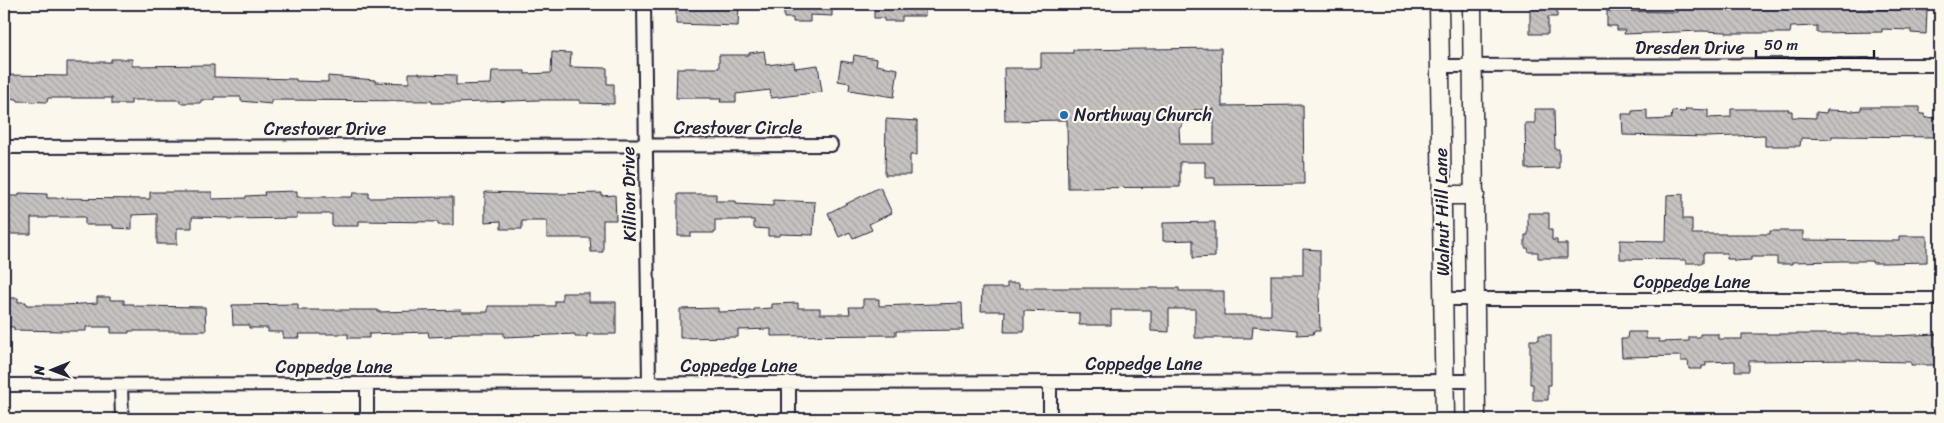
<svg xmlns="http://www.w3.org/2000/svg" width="1944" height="423" font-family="Sriracha,sans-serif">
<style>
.building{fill:url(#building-back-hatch);stroke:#22223b;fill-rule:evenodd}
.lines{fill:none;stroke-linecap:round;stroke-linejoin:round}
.street-casing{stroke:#22223b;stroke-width:16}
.secondary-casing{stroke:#22223b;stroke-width:21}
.street{stroke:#fbf7ec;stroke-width:12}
.secondary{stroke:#fbf7ec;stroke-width:18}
.poi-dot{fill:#1f6fb2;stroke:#fbf7ec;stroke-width:2}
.labels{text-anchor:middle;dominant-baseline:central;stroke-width:4.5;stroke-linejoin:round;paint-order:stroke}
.street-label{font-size:18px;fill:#22223b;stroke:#fbf7ec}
.poi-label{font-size:18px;fill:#22223b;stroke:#fbf7ec;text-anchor:start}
</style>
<defs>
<pattern id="building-back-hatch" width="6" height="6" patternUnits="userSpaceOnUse" patternTransform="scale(1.25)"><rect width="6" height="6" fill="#c6c2c0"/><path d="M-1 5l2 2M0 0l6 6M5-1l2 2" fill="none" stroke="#aaa6a6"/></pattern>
</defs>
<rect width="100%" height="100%" fill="#fbf7ec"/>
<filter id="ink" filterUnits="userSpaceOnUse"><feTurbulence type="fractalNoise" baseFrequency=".02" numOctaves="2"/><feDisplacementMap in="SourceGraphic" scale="10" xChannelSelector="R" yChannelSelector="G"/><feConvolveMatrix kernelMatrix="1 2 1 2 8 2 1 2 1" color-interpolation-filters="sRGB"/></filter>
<g filter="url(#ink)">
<path class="building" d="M676 4H739L738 26 676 24Z
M784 4H832V16L810 15V22H793V18H784Z
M874 4H925V16H902V21H884V18H874Z
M1530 4H1557V17H1548V34H1530Z
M1692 4 1715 5V8H1768V5L1854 7V4H1870V9L1927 10 1926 34 1911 33V30L1882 29V32L1817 33V26L1791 27 1790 33H1726V32L1702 31 1624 34 1625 30H1617V26H1607V11L1677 12V6H1692Z
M1221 48 1222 106 1303 105 1304 184 1215 185V178H1205V162H1180V187L1068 188 1067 120 1005 121 1004 68H1041V53H1073V50ZM1214 109V144H1180L1179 129 1193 110Z
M764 51 766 65 794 62 795 68 818 65 822 92 771 98 770 90 736 94V102H720L721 99H711V98H676L677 68H719V55H749V53Z
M552 52 571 53 570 67 607 68V84H614V104L580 103V100H538L456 103H432V101L271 100V104L241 101V97H214V100H201V103H180V100H131V104H112V98H48L47 102 18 101 17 99 4 98V75L67 76V62H111V59H132V66L214 65V77L296 79V81L328 82V76L375 80V82L409 83V73H419L420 74 456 75V85L491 84 492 71H525V74L551 73Z
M854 55 877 59 876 65 898 69 894 97 849 90 850 83 838 81 841 61 853 63Z
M1861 107H1920V114H1925V118L1940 117V137L1832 136V139L1801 138 1800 146H1765V135L1707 137 1623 135 1622 114H1632V111L1647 110V120L1671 119 1672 111 1685 112 1686 109 1708 110V118L1731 117V109H1789L1788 111H1792V117L1816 118V112L1826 113 1827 110 1853 111 1861 110Z
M1535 109H1554L1555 149H1559V168L1526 169 1525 123H1535Z
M886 119 917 121V155H910V175H885Z
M880 187 892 213 869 224 872 230 853 238 850 232 839 237 828 213Z
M297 191V197H352L353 193H369V198L453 197V225H438V222L359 221V226H332V214H297V218L229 219V218L192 217V228H177V244H157V214L132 215V229L113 228V225H85V217H48V218H31V234H4V196H19V193L47 194V198L150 199V192H212V199L246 198V196L265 195 264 192Z
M485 192 557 194 602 193V196L615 195 616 220H603V252H591L590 238H547V221H522V229H501V221L485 222Z
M678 194H716V201H736V204L773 206V200L815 202 813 235 780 234V236H768V229L754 228V220H715V233H691V236H678Z
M1683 194V219H1692V234H1770V231H1803V240L1899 241V236H1927V262L1886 263H1872V261H1842L1792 262V264H1777V257H1751V260L1734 261V259H1727V253H1703V263H1686V260L1620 259V240L1666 241 1667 195Z
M1528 213H1549V230H1552V240H1557V244H1567V258H1538V252H1529L1528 248H1525V235H1528Z
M1215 222V257L1193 258V240L1163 241V223Z
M1303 249 1320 250V294H1319L1320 331H1314L1313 334 1297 335V330L1253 326 1252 338H1195V309H1169V332L1151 331V310H1111V325H1079V313L1024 311V332H1004L1005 311H981L982 288H1007V283H1019V288H1179V291H1224V315H1271V275H1303Z
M562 293H589V302H616V334H587V337H575V334L504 337V333H459L452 334V336L429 337 428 332 369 334V338H348V334H299L300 338H283V332H268V328H249V325H233L232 305 298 304V310H378V312L461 310V312H488V306H555V301H562Z
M97 297H110V300H124V304H134V306L205 307 206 331H129V333H111V327H86V331H64L14 330V327H4V298H18V302H26V305H65L97 303Z
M863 299H879V306L962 303 963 330 896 331V335L771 336V329L738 330V337L680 338V309L718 308V312L754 311V309L772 308V304L798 303V308H820V314H850L849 307H863Z
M1628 332H1646V339H1659V342L1689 341V337H1700V334H1718V339H1742V334H1892L1893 336 1938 334V337L1940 336V365H1911V362L1860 361 1861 360 1749 361V371H1735V361L1706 362V366H1702V369H1689L1688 361H1681V356L1622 357 1621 339H1627Z
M1539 335H1551V385H1548V400H1533V384H1530V340H1539Z"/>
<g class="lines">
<defs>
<path id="street" d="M644 4 649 383
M1440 66 1940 65
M4 147 831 145
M1443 299H1940
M1050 382V419
M789 383V419
M367 384V419
M4 385 1475 381
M121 385 122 419"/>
<path id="secondary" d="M1439 4 1445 419
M1472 4 1476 419
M1442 195H1475"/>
</defs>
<use href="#street" class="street-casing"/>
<use href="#secondary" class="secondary-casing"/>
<use href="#street" class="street"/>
<use href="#secondary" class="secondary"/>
</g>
</g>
<circle class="poi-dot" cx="1064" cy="115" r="5"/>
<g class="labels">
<g class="street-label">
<text x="1690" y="48">Dresden Drive</text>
<text x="738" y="128">Crestover Circle</text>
<text x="325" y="129">Crestover Drive</text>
<text transform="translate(629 194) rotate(-91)">Killion Drive</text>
<text transform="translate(1442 212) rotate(-91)">Walnut Hill Lane</text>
<text x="1692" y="282">Coppedge Lane</text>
<text x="1144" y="364">Coppedge Lane</text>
<text x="739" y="366">Coppedge Lane</text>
<text x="334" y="367">Coppedge Lane</text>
</g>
<g class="poi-label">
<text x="1074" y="115">Northway Church</text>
</g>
</g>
<rect width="1944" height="423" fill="none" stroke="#fbf7ec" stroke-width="20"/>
<rect x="10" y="10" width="1924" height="403" fill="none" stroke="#22223b" stroke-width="2" filter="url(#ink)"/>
<g transform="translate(52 370) rotate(269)" stroke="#fbf7ec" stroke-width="4" paint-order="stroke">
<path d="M0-4L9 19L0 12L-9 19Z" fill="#22223b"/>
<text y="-8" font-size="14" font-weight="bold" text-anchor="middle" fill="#22223b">N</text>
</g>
<path d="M1756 50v8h118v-8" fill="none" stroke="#22223b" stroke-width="2.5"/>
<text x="1764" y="50" font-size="15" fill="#22223b" stroke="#fbf7ec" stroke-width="4" paint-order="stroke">50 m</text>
</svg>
